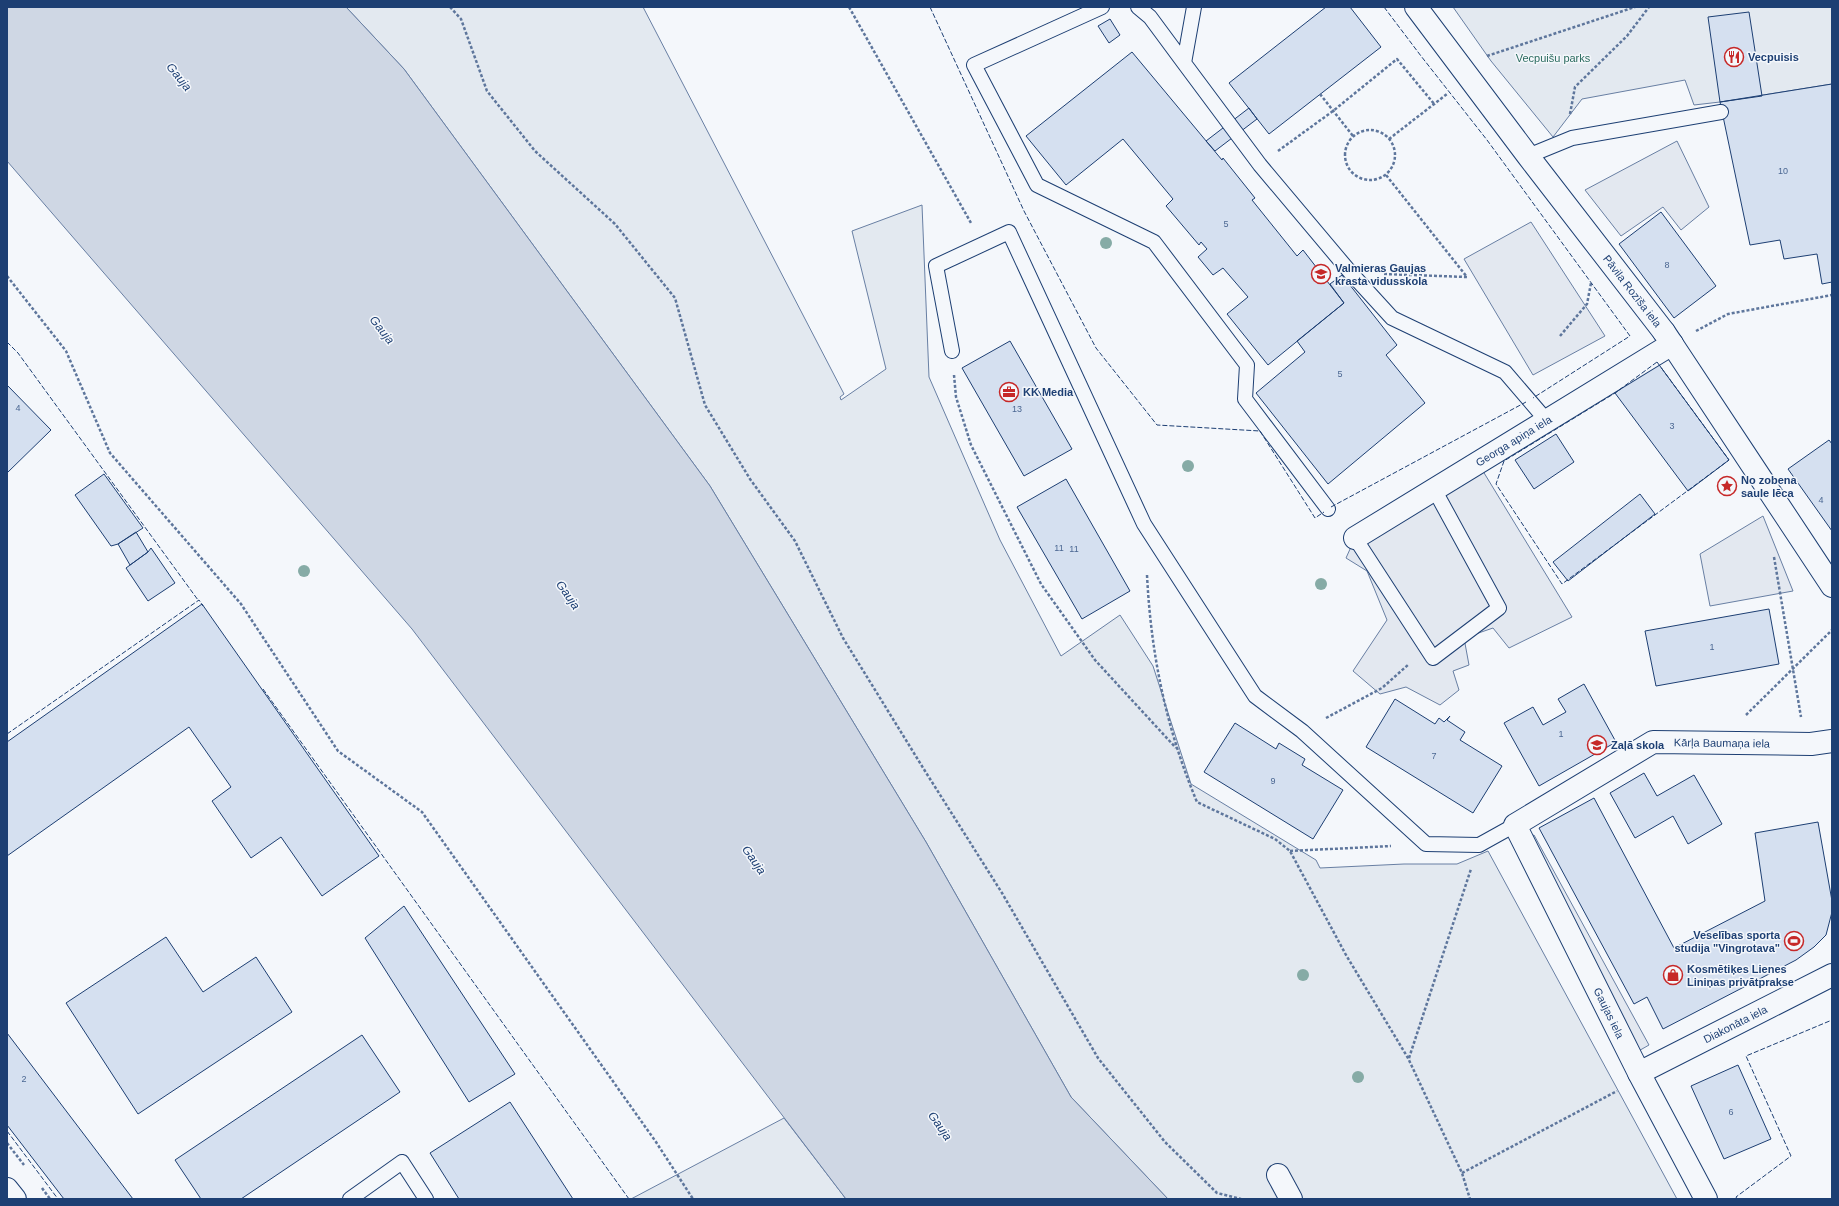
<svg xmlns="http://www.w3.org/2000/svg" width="1839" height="1206" font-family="Helvetica,sans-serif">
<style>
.green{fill:#e3e9f0;stroke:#687fa3}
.parking{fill:#e3e8f0;stroke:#687fa3}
.water{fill:#cfd7e4;stroke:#687fa3}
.building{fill:#d5e0f0;stroke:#1d3f73}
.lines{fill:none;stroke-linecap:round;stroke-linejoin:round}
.service-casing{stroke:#1d3f73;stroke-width:16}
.minor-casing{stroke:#1d3f73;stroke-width:24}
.tertiary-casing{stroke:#1d3f73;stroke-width:24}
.secondary-casing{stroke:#1d3f73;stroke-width:24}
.primary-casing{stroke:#1d3f73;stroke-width:24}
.path{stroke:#5e769c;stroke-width:2.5;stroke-dasharray:3 2;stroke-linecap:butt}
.service{stroke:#f4f7fb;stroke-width:14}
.minor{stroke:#f4f7fb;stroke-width:22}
.tertiary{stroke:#f4f7fb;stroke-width:22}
.secondary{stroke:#f4f7fb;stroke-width:22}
.primary{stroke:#f4f7fb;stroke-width:22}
.fence{stroke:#1d3f73;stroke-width:1;stroke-dasharray:5 2;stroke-linecap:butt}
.tree{fill:#86aba6}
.labels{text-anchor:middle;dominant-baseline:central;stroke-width:3;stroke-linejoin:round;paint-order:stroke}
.number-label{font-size:9px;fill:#4b6792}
.poi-label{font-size:11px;font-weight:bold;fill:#1d3f73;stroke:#f4f7fb;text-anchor:start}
.park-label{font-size:11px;fill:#2c6c60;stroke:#f4f7fb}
.street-label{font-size:11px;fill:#1d3f73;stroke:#f4f7fb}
.water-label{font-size:12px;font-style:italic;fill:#1d3f73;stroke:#f4f7fb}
</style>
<rect width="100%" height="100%" fill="#f4f7fb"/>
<path class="green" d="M346 7H643L844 394 840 397 841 400 886 369 852 231 922 205 929 377 1000 540 1061 656 1120 615 1153 666 1191 784 1316 860 1320 868 1404 864H1457L1488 851 1677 1199H1168L1071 1097 926 842 710 486 404 69Z
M1453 7H1832V84L1720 102 1694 105 1685 80 1582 99 1553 137 1491 61Z
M784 1118 846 1199H631Z"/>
<path class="parking" d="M1677 141 1709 207 1681 230 1663 207 1621 236 1585 190Z
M1531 222 1605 336 1533 375 1464 259Z
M1478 463 1572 617 1509 648 1493 628 1464 638 1469 665 1453 671 1459 690 1440 705 1406 687 1380 694 1353 671 1387 620 1367 571 1346 558 1355 538Z
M1763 516 1793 591 1710 606 1700 554Z
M1534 835 1649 1045 1635 1053 1523 840Z"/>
<path class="water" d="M7 7H346L404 69 710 486 926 842 1071 1097 1168 1199H846L412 629 7 161Z"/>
<path class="building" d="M1326 7H1350L1381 47 1269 134 1229 83Z
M1749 12 1762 96 1720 102 1708 17Z
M1110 19 1120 35 1109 43 1098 26Z
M1132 52 1222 160 1223 158 1255 198 1252 200 1297 256 1303 250 1344 303 1268 365 1227 314 1248 297 1223 268 1213 275 1198 257 1207 249 1201 242 1199 245 1166 206 1173 199 1123 139 1066 185 1026 136Z
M1832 84V282L1822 284 1817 254 1784 259 1780 240 1750 245 1720 102Z
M1249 108 1257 119 1215 151 1206 141Z
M1661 212 1716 286 1674 318 1619 244Z
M1342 275 1397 345 1386 355 1425 403 1328 484 1256 393 1305 352 1297 341 1344 303 1330 284Z
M1010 341 1072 449 1024 476 962 368Z
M1657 362 1729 460 1688 491 1615 393Z
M7 385 51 430 7 473Z
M1556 434 1574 462 1534 489 1515 460Z
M1829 440 1832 444V531L1788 469Z
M104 474 143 528 118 544 111 546 75 495Z
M1066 479 1130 591 1082 619 1017 507Z
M1640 494 1655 514 1568 581 1553 562Z
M136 532 148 552 130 565 118 544Z
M151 548 175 583 148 601 126 568 148 552Z
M202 604 379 856 322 896 281 837 251 858 212 801 231 787 189 727 7 856V742Z
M1769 609 1779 664 1656 686 1645 631Z
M1584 684 1616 742 1539 786 1504 723 1533 707 1543 725 1566 712 1558 699Z
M1395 699 1435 724 1439 718 1444 722 1450 716 1447 720 1465 732 1460 740 1502 766 1473 813 1366 747Z
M1235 723 1276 749 1279 743 1305 759 1302 765 1343 790 1313 839 1204 772Z
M1644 773 1657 796 1694 775 1722 824 1688 844 1673 816 1635 838 1610 793Z
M1594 798 1674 948 1765 901 1755 833 1818 822 1832 901V912L1826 935 1814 947 1796 960 1663 1029 1647 997 1634 1004 1539 828Z
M404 906 515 1074 469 1102 365 938Z
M166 937 203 992 256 957 292 1012 138 1114 66 1003Z
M7 1033 133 1199H64L7 1125Z
M362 1035 400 1092 241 1199H201L175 1160Z
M1738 1065 1771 1139 1724 1159 1691 1086Z
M510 1102 573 1199H459L430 1153Z"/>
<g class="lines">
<defs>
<path id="service" d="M1102 7 974 65 1037 185 1154 242 1247 365 1245 399 1328 509
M1138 7 1150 17 1184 63
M1194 7 1184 63 1260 165 1350 272 1392 318 1505 372 1547 421
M1528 156 1572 138 1721 112
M952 351 936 266 1009 232 1144 524 1255 696 1302 731 1426 844 1479 845 1515 825
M1355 538 1433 658 1499 608 1434 489
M350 1199 402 1162 426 1199"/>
<g id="minor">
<path id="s1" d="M1355 538 1672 344"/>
<path id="s2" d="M1639 1073 1832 975"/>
<path d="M1278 1175 1291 1199"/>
<path id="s3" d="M1706 1199 1639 1073 1515 825 1653 742 1811 744 1832 741"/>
</g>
<g id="tertiary">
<path id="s4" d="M1416 7 1528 156 1664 332"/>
<path d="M1672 344 1832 586"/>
</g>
<path id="secondary" d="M1664 332 1672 344"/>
<path id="primary" d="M7 1189 15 1199"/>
</defs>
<use href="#service" class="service-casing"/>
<use href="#minor" class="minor-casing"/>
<use href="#tertiary" class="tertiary-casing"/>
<use href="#secondary" class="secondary-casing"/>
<use href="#primary" class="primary-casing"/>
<path class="path" d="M450 7 461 19 487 91 535 151 615 224 675 298 705 405 750 479 795 541 843 638 925 771 1002 893 1098 1058 1165 1142 1217 1193 1241 1199
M849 7 971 223
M1487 56 1635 7
M1320 94 1353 136
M1570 114 1575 87 1627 36 1649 7
M1345 155a25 25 0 1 1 50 0a25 25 0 1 1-50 0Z
M1389 139 1447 94
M1278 151 1333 111 1397 59 1435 105
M1384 274 1467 277 1386 175
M7 276 66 351 110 453 241 604 338 751 422 812 656 1142 693 1199
M1696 331 1728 314 1832 295
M1560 336 1587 304 1591 283
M954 375 956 397 971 445 1041 584 1095 660 1176 748
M1774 557 1801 717
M1147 575C1151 655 1166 728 1197 802L1275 839 1290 851 1346 955 1408 1058 1462 1173 1470 1199
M1746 715 1832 630
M1326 718 1382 688 1409 664
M1290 851 1391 846
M1409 1058 1471 869
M7 1143 24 1165
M1462 1173 1617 1091
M42 1188 50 1199"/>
<use href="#service" class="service"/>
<use href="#minor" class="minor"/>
<use href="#tertiary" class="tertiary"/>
<use href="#secondary" class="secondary"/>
<use href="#primary" class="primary"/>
<path class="fence" d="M930 7 1024 211 1096 348 1157 425 1260 431 1315 518 1324 512
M1384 7 1421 56 1487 140 1630 336 1533 398
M7 342 18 353 198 600
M1657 362 1729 460 1562 584 1496 484 1504 461 1615 393Z
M1331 507 1526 402
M263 689 629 1199
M7 734 199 600 203 606
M7 1131 58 1199
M1737 1199 1736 1197 1791 1156 1746 1056 1832 1020"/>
</g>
<g class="tree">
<circle cx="1106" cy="243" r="6"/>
<circle cx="1188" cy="466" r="6"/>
<circle cx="304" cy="571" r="6"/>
<circle cx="1321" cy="584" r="6"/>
<circle cx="1303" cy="975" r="6"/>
<circle cx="1358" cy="1077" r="6"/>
</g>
<defs>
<symbol id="restaurant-ring" viewBox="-11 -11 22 22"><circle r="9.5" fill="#f4f7fb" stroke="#c62828" stroke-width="1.5"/><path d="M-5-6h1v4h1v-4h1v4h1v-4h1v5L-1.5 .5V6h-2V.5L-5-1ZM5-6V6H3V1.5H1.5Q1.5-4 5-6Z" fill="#c62828"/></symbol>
<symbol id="school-ring" viewBox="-11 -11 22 22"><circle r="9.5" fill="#f4f7fb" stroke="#c62828" stroke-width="1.5"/><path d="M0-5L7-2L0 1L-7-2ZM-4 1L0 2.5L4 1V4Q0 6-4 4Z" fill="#c62828"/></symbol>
<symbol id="office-ring" viewBox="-11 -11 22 22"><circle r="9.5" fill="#f4f7fb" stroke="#c62828" stroke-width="1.5"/><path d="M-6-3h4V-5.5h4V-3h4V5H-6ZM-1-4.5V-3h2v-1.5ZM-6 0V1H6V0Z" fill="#c62828"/></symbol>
<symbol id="sight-ring" viewBox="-11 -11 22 22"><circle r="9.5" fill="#f4f7fb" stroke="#c62828" stroke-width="1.5"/><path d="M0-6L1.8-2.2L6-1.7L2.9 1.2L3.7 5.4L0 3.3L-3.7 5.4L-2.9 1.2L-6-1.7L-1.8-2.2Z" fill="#c62828"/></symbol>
<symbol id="stadium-ring" viewBox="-11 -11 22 22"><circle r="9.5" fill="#f4f7fb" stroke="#c62828" stroke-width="1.5"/><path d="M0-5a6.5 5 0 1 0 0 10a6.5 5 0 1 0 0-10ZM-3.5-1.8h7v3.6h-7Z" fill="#c62828"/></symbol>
<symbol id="shop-ring" viewBox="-11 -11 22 22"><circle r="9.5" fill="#f4f7fb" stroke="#c62828" stroke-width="1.5"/><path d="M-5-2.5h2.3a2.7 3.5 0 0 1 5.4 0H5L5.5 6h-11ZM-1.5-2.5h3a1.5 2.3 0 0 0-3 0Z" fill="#c62828"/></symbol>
</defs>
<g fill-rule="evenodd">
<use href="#restaurant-ring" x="1723" y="46" width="22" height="22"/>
<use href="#school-ring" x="1310" y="263" width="22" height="22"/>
<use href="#office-ring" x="998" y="381" width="22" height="22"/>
<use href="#sight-ring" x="1716" y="475" width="22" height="22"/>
<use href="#school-ring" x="1586" y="734" width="22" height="22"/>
<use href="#stadium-ring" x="1783" y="930" width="22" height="22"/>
<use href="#shop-ring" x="1662" y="964" width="22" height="22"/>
</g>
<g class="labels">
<g class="number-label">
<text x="1783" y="171">10</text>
<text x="1226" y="224">5</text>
<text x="1667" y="265">8</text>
<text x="1340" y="374">5</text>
<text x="18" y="408">4</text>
<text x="1017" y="409">13</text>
<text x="1672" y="426">3</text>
<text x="1821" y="500">4</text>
<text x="1059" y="548">11</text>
<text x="1074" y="549">11</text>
<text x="1712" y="647">1</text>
<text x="1561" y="734">1</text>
<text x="1434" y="756">7</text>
<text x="1273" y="781">9</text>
<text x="24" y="1079">2</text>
<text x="1731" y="1112">6</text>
</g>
<g class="poi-label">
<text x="1748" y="57">Vecpuisis</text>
<text x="1335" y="268">Valmieras Gaujas<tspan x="1335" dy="13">krasta vidusskola</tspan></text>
<text x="1023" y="392">KK Media</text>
<text x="1741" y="480">No zobena<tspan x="1741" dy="13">saule lēca</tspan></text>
<text x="1611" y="745">Zaļā skola</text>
<text x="1780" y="935" text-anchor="end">Veselības sporta<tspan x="1780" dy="13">studija "Vingrotava"</tspan></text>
<text x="1687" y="969">Kosmētiķes Lienes<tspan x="1687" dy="13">Liniņas privātprakse</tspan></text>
</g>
<g class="park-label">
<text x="1553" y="58">Vecpuišu parks</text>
</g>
<g class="street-label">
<text stroke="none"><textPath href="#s4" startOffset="357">Pāvila Rozīša iela</textPath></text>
<text stroke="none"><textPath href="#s1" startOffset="186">Georga apiņa iela</textPath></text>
<text stroke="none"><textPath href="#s3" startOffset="650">Kārļa Baumaņa iela</textPath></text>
<text transform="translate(1609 1013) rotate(64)">Gaujas iela</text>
<text stroke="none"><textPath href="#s2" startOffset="108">Diakonāta iela</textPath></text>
</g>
<g class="water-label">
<text transform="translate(179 77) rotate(51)">Gauja</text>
<text transform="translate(382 330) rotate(52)">Gauja</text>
<text transform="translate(568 595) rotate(55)">Gauja</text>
<text transform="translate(754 860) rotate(55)">Gauja</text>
<text transform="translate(940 1126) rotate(55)">Gauja</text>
</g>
</g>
<rect width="1839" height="1206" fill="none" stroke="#1d3f73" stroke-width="16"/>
</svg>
